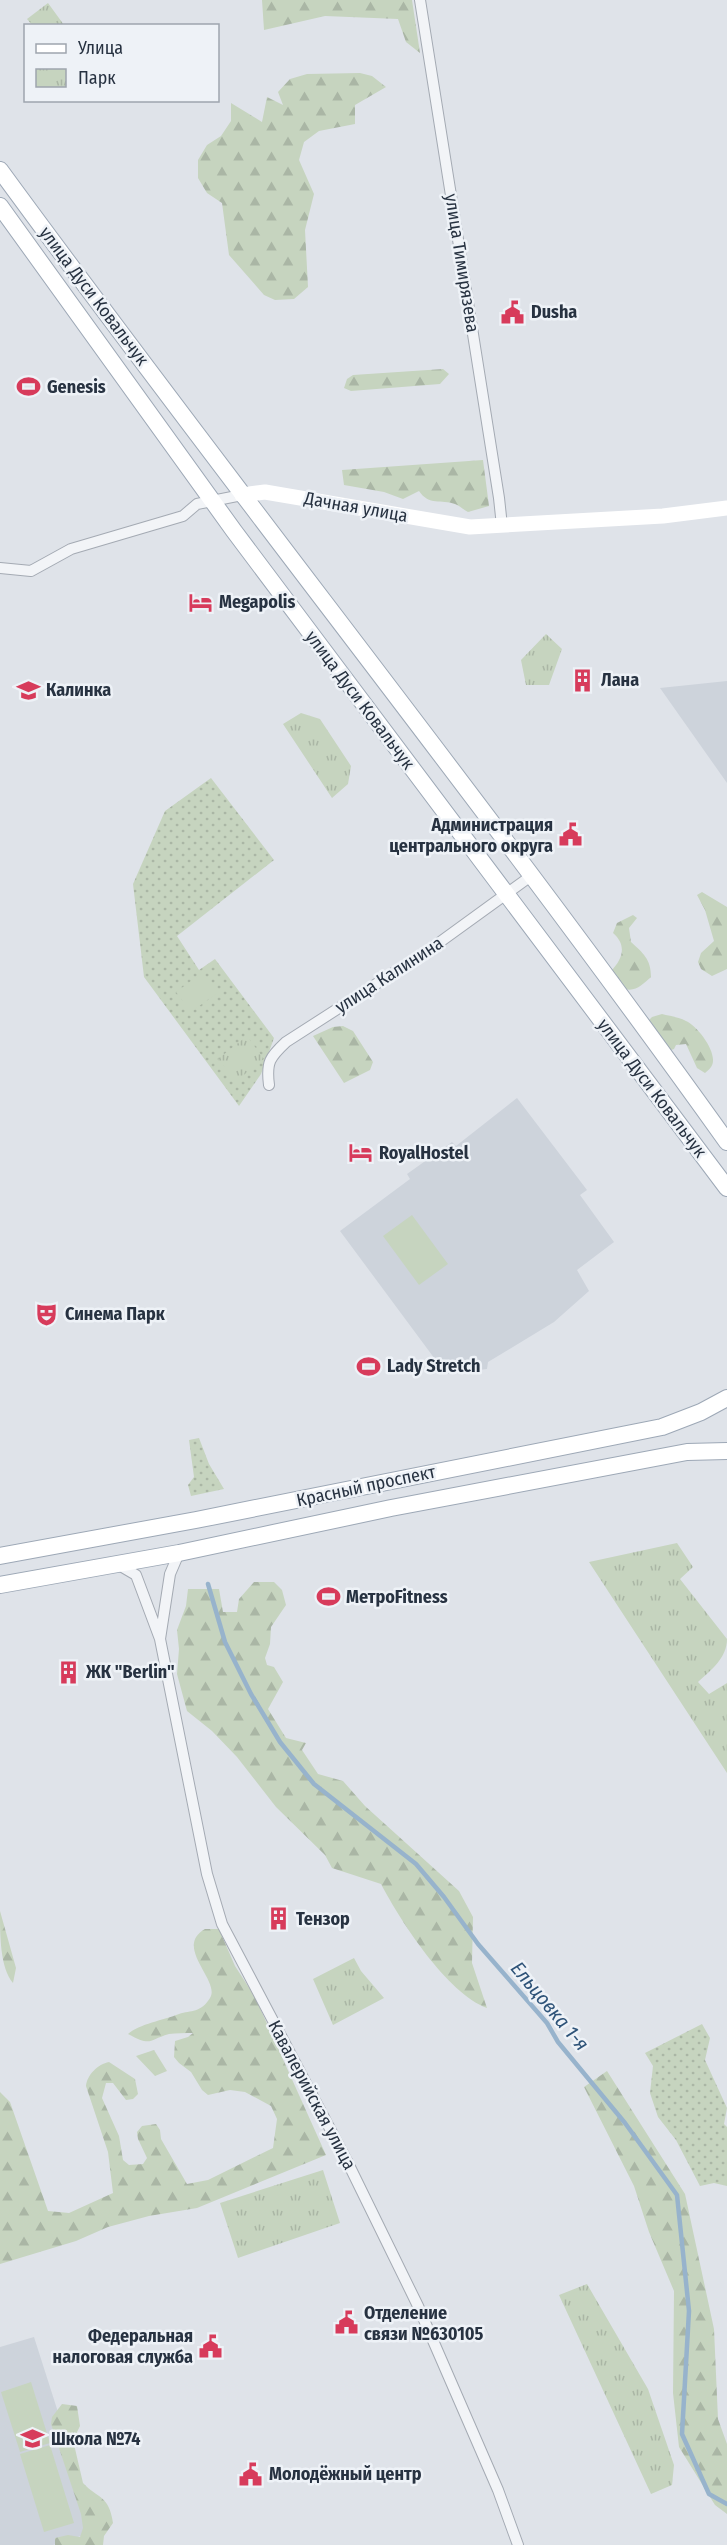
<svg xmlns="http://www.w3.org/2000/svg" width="727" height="2545" font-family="'Fira Sans Condensed',sans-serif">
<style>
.built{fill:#cdd3db}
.grass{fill:url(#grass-dots)}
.forest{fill:url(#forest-firs)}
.park{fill:url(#park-tufts)}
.garden{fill:#c6d4bf}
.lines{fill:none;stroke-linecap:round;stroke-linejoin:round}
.stream{stroke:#97b3cc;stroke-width:4.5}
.street-casing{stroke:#a4aab3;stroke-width:12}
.primary-casing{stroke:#9da8b6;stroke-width:18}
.street{stroke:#f2f4f7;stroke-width:10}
.secondary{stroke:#fff;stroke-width:15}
.primary{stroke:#fff;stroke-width:16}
.labels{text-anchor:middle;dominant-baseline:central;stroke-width:5;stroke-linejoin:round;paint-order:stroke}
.street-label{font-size:18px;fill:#273241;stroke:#eef2f7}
.poi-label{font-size:18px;font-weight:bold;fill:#273241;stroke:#eef2f7;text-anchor:start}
.water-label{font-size:20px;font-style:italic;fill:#2e5378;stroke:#eef2f7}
</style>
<defs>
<pattern id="grass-dots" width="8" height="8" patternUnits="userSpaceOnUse" patternTransform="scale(1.5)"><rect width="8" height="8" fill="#c6d4bf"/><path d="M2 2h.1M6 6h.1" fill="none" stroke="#aab6a5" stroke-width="1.8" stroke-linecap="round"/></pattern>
<pattern id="forest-firs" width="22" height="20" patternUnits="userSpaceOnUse" patternTransform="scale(1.5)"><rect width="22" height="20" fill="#c6d4bf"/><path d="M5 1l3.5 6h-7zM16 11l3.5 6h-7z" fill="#aab6a5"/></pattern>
<pattern id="park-tufts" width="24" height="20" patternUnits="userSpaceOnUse" patternTransform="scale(1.5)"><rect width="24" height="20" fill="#c6d4bf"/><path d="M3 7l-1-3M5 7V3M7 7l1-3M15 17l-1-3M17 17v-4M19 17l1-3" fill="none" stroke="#aab6a5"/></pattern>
</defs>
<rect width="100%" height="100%" fill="#dfe3e9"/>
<path class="built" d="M727 681V783L660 688Z
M517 1098 587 1190 580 1195 614 1242 577 1270 589 1291 554 1322 488 1362 487 1369 446 1374 340 1231 410 1179 407 1174 452 1142 456 1146Z
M34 2337 96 2531 53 2545H0V2347Z"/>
<path class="grass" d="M211 778 274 860 177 936 199 970 215 959 274 1038 261 1074 239 1106 144 977 133 884 165 811Z
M199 1438 209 1464 224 1489 191 1496 188 1485 194 1477 189 1440Z
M702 2024 710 2038 705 2060 727 2108 724 2124 727 2127V2186L714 2183 700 2186 676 2140 658 2117 650 2093 653 2066 645 2053Z"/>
<path class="forest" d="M262 0H412L420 53 406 42 398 19 325 16 264 30Z
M360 73 372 76 386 87 355 105V124L319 131 304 142 299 160 314 194 305 230 308 287 294 299 275 300 264 295 229 255 222 203 207 193 198 178V160L207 145 221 136 231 121V103L262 122 267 97 283 105 278 92 290 79 307 74Z
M443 369 449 374 440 384 351 391 344 388 347 379 353 375Z
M483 460 489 506 468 512C464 510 460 506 455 504 441 499 429 506 419 491L403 499 384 492 344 485 342 470Z
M702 892 727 907V969L712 976 701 969 698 962 701 953 714 941 705 910 697 895Z
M633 915 637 918 629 928 631 942C643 953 651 959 651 977 643 984 636 992 625 989L611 971C623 959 627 945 613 933L617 923Z
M662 1014C669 1016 679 1017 686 1021 697 1026 714 1048 713 1061 713 1066 709 1070 705 1073L697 1068 686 1044 676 1045 674 1049 668 1051 647 1022 652 1017Z
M343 1026 353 1031 373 1062 370 1070 344 1083 313 1036 333 1027Z
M254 1582H274L282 1590 286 1605 271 1627 270 1644 265 1658 267 1665 274 1667 283 1682 268 1709 286 1738 306 1743 302 1750 318 1774 343 1781 365 1806 459 1891 473 1917 472 1963 487 2008C447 1993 401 1922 381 1884L332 1868 325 1855 276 1807 237 1757 212 1731 187 1711 177 1674 179 1649 177 1630 186 1606 188 1589H219L223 1612H237L239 1599Z
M0 1911 16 1968 13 1983C0 1968 0 1935 0 1911Z
M205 1929H219L235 1966 255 1997 326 2155 197 2208 149 2216 108 2227 76 2241 0 2264V2092L10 2102 48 2211 69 2213 113 2193 108 2152 86 2086C87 2075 98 2064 109 2062L135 2079 138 2094 133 2099 126 2100 113 2083H106L102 2098 119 2136 123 2160 129 2165 143 2164 147 2158 138 2139 137 2132 142 2126 156 2124 160 2130 161 2139 187 2184 208 2180 273 2148 277 2119 271 2106 245 2092 230 2090 208 2095 202 2090 191 2072 179 2063 174 2057 175 2041 188 2037 193 2033C186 2033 176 2033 169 2034 148 2040 152 2047 128 2034 139 2024 164 2020 179 2014 191 2010 201 2013 210 1998 221 1981 173 1947 205 1929Z
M607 2071 685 2194 714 2329 718 2419 727 2444V2514L715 2505 679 2447 673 2393 674 2291 649 2232 634 2186 584 2087Z
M62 2404 77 2406 80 2426 73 2440 83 2483C98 2499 109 2495 113 2523L104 2536 103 2545H55V2538L68 2535 80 2537 83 2528 81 2514 51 2424 52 2417Z"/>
<path class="park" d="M48 3 64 25H32L27 19Z
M546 634 562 649 549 685H526L521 660Z
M301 713 320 719 351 766 348 784 332 798 283 724Z
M247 1036 264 1059 236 1081 218 1059Z
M677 1543 693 1567 680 1579 727 1639C727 1658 711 1670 698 1682L709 1694 727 1683V1773L589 1562Z
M354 1958 361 1971 384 1998 333 2025 313 1979Z
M154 2050 167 2071 155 2076 136 2056Z
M323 2170 340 2223 238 2258 220 2203Z
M587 2284 648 2389 674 2465 672 2485 651 2494 559 2295Z"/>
<path class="garden" d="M202 973 217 993 191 1012 176 992Z
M412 1215 448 1264 419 1285 383 1236Z
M31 2382 50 2443 20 2452 1 2392Z
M50 2445 74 2523 44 2532 20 2454Z"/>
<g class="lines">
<path class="stream" d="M208 1584 225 1642 251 1694 280 1742 314 1784 416 1864 444 1897 478 1944 547 2023 558 2042 625 2123 677 2195 689 2311 682 2434 709 2494 727 2504"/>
<defs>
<path id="street" d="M420 0 499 498 502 526
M0 568 31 571 71 549 183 516 197 504 242 495
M269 1085C266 1062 270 1057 286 1042L429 950 531 876
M119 1565 136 1575 160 1639 207 1874 222 1924 347 2161 418 2306 498 2490 518 2545
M160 1639 170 1574 179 1553"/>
<path id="primary" d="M0 170C239 497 492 813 727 1142
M0 206 234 531 727 1188
M0 1556 196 1520 662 1427 701 1412 727 1398
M0 1585 179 1553 391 1508 687 1452 727 1451"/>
</defs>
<use href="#street" class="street-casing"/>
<use href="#primary" class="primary-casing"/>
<use href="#street" class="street"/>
<path class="secondary" d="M242 495 265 492 470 527 663 516 727 508"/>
<use href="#primary" class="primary"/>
</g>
<defs>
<symbol id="civic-bare" viewBox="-9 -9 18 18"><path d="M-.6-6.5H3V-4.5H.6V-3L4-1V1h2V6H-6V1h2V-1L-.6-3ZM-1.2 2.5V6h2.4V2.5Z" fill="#d73b5b" stroke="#eef2f7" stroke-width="2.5" paint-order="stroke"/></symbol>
<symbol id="stadium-bare" viewBox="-9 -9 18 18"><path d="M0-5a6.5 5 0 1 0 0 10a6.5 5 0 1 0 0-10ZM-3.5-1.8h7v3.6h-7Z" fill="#d73b5b" stroke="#eef2f7" stroke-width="2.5" paint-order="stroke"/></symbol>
<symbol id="hotel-bare" viewBox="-9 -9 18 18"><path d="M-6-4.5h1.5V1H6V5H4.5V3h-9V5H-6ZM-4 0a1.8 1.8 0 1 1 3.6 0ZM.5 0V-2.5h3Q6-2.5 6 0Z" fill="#d73b5b" stroke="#eef2f7" stroke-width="2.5" paint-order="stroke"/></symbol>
<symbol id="building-bare" viewBox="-9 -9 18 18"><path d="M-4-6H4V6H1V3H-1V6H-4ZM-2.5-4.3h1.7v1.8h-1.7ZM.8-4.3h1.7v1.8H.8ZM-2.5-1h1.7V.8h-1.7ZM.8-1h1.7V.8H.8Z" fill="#d73b5b" stroke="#eef2f7" stroke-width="2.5" paint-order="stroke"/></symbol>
<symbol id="school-bare" viewBox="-9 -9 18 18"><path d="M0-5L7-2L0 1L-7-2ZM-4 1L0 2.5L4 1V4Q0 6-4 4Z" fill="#d73b5b" stroke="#eef2f7" stroke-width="2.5" paint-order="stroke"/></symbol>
<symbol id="theatre-bare" viewBox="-9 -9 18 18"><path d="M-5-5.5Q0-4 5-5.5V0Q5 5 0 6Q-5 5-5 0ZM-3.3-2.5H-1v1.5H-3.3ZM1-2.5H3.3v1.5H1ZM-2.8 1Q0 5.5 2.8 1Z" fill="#d73b5b" stroke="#eef2f7" stroke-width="2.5" paint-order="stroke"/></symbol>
</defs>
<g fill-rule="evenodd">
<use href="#civic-bare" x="496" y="296" width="33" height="33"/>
<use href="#stadium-bare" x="12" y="370" width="33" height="33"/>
<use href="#hotel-bare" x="184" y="586" width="33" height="33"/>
<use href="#building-bare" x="566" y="664" width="33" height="33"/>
<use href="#school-bare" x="12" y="674" width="33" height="33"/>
<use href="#civic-bare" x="554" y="818" width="33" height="33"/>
<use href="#hotel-bare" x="344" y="1136" width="33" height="33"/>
<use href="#theatre-bare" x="30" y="1298" width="33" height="33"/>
<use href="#stadium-bare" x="352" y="1350" width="33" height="33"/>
<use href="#stadium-bare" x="312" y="1580" width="33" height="33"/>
<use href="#building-bare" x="52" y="1656" width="33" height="33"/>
<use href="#building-bare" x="262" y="1902" width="33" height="33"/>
<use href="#civic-bare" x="330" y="2306" width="33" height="33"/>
<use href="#civic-bare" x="194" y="2330" width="33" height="33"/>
<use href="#school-bare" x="16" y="2422" width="33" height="33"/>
<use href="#civic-bare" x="234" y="2458" width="33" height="33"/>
</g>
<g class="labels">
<g class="street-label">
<text transform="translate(462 263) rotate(81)">улица Тимирязева</text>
<text transform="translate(94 296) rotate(53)">улица Дуси Ковальчук</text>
<text transform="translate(356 507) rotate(10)">Дачная улица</text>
<text transform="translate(360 700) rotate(53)">улица Дуси Ковальчук</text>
<text transform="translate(389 975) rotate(-33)">улица Калинина</text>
<text transform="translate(652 1088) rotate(53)">улица Дуси Ковальчук</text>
<text transform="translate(366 1486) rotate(-12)">Красный проспект</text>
<text transform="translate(312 2095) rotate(62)">Кавалерийская улица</text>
</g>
<g class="poi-label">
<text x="531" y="312">Dusha</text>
<text x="47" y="387">Genesis</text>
<text x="219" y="602">Megapolis</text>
<text x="601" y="680">Лана</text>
<text x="46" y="690">Калинка</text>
<text x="553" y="825" text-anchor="end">Администрация<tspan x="553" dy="21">центрального округа</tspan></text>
<text x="379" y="1153">RoyalHostel</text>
<text x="65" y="1314">Синема Парк</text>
<text x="387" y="1366">Lady Stretch</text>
<text x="346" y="1597">МетроFitness</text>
<text x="86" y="1672">ЖК "Berlin"</text>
<text x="296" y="1919">Тензор</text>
<text x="364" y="2313">Отделение<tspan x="364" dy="21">связи №630105</tspan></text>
<text x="193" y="2336" text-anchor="end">Федеральная<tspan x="193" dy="21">налоговая служба</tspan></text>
<text x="51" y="2439">Школа №74</text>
<text x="269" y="2474">Молодёжный центр</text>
</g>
<g class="water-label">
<text transform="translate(550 2006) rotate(50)">Ельцовка 1-я</text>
</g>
</g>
<rect x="24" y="24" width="195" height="78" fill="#eef2f7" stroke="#9ea5ae" stroke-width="1.5"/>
<rect x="36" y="44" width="30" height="9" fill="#ffffff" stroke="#9ea5ae" stroke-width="1.5"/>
<text x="78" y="54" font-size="18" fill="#273241">Улица</text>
<rect x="36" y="69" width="30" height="18" fill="url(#park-tufts)" stroke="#9ea5ae" stroke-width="1.5"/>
<text x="78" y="84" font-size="18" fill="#273241">Парк</text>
</svg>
